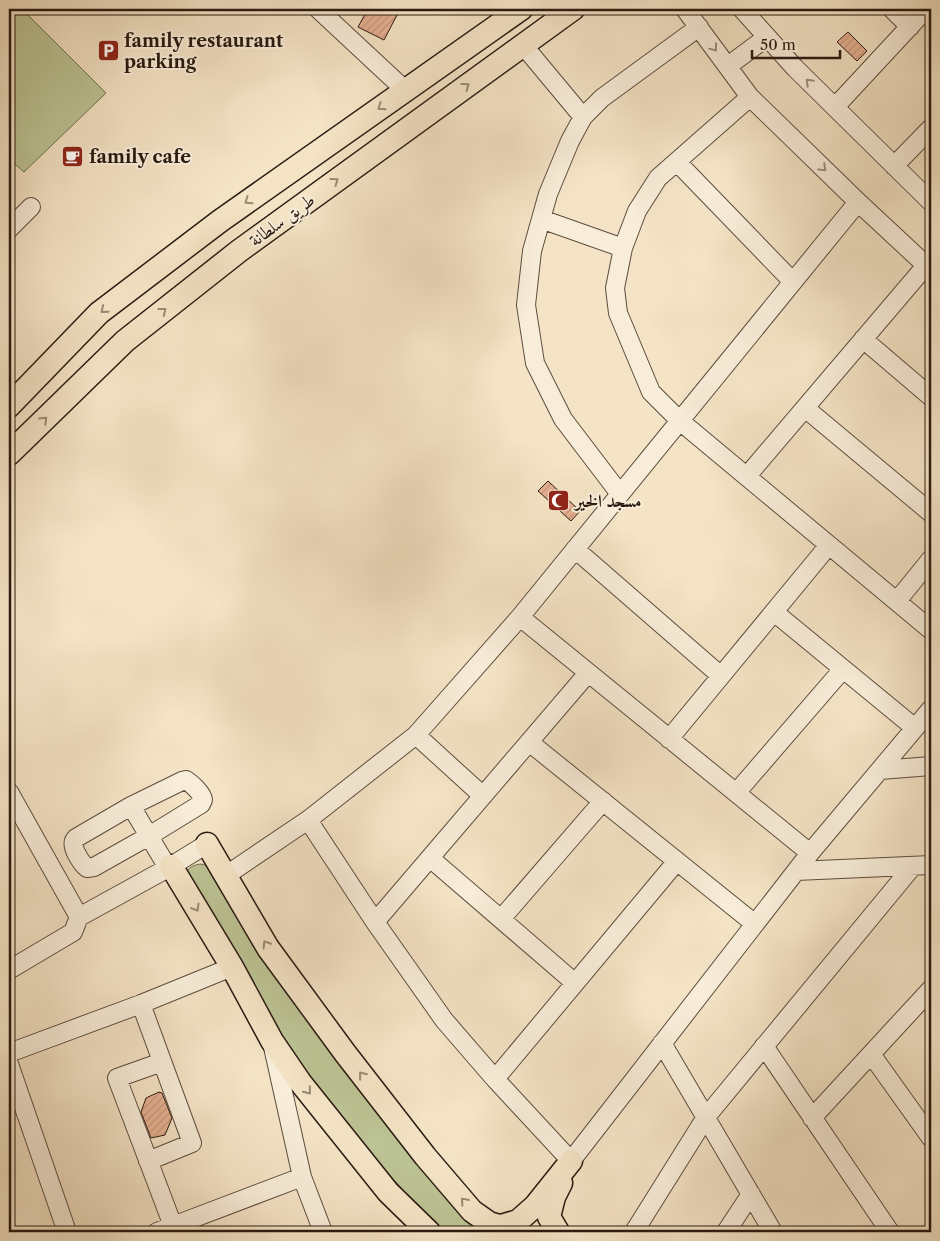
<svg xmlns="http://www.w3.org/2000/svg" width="940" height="1241" font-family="'Libre Caslon Text',Amiri,serif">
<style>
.park{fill:#bcc394;stroke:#736e52}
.building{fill:url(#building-hatch);stroke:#2a1a11}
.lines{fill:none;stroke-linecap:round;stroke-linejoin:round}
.minor-casing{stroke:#5c4c3e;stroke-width:20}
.major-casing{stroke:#2a1a11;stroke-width:25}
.minor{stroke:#f8edd9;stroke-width:18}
.major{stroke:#f4e3c5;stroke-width:22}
.oneway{stroke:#9b8e7f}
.oneway2{stroke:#998974}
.labels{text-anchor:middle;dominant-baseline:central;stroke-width:4;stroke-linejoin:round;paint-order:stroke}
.poi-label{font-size:18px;font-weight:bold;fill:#2a1a11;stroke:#f8edd9;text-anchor:start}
.street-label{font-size:18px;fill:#2a1a11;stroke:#f8edd9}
</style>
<defs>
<pattern id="building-hatch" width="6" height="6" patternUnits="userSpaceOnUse" patternTransform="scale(1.25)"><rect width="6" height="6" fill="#e6b091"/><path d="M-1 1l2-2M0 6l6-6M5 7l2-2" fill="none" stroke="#c5977c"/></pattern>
</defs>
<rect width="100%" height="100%" fill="#f4e3c5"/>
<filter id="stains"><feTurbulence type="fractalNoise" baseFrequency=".004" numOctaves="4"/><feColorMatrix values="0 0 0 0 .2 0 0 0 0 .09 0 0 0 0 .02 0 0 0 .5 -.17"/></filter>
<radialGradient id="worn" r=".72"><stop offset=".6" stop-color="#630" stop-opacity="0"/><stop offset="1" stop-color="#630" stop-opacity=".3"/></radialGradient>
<path class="park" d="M9 9H22L106 93 24 172 9 159Z
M201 864 208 866 320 1037 368 1101 429 1173 495 1232H442C389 1176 337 1118 294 1054 257 1000 223 943 187 888 186 875 184 866 201 864Z"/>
<path class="building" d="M368 9H383L397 15 384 40 358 27Z
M848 32 867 51 857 61 837 42Z
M548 481 580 511 571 521 538 491Z
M159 1092 162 1093 172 1118 165 1135 151 1138 141 1112 146 1098Z"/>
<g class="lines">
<defs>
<path id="minor" d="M318 9 405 90
M685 9 750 97 858 202 931 270
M742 9 795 68 931 202
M892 9 910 27
M523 45 583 117
M728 66 767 37
M750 97 658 178 637 211 623 248 615 288 618 313 651 392 680 421 931 630
M835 107 926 9
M677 162 793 282
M894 166 931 128
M541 219 623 248
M9 229 31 207
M863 339 931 397
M805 408 931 513
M747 476 923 269 927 266
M620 494 563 419 535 363 526 305 532 251 548 194 570 141 583 117 602 98 699 27
M575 549 721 676
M897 601 931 559
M774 612 915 728
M520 617 810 853
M416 735 483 796
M669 739 829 545
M529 742 755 924
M880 770 931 766
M186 780C191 783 203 794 203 800 203 801 201 803 201 804L149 836 94 867 87 868C82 864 71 848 74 841 74 840 75 839 76 838L131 806 182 781Z
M9 792 79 917
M736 793 843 669
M131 806 168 868
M308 820 375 922 444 1020 495 1079 571 1161 810 853 931 709
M430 858 575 983
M796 871 931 865
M225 876 308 820 416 735 520 617 858 202
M501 919 603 801
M375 922 588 673
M9 970 73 932 79 917 168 868 207 844
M141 1004 192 1143 148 1161
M662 1043 773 1232
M764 1046 890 1232
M273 1047 302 1177 323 1232
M9 1053 141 1004 232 967
M871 1054 931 1138
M162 1062 117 1078 173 1226
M9 1064 67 1232
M495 1079 677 861
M812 1118 931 989
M157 1232 302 1177
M634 1232 706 1117 913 866
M726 1232 751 1194"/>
<path id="major" d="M9 406 99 313 220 221 521 9
M9 454 125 341 239 251 573 9
M207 844 268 948 345 1053 425 1156 472 1211 489 1223 520 1232
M171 866 232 967 272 1041 300 1082 388 1192 429 1232
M501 1226 518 1221 535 1206 571 1161
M558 1232 549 1217 554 1197 561 1183"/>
</defs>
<use href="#minor" class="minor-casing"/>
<use href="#major" class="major-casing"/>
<use href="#minor" class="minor"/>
<use href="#major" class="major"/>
</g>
<defs><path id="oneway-chevron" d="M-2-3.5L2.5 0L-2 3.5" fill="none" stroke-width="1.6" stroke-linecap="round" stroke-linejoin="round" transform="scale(1.25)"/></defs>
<g class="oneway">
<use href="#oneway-chevron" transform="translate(714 48) rotate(53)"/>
<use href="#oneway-chevron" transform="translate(809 82) rotate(-135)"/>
<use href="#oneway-chevron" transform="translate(823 168) rotate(44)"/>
</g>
<g class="oneway2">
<use href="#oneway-chevron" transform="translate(466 86) rotate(-36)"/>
<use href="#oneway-chevron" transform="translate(381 107) rotate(145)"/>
<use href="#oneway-chevron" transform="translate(335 181) rotate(-36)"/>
<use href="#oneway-chevron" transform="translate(248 201) rotate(145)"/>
<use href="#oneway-chevron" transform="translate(104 310) rotate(141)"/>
<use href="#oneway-chevron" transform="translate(163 311) rotate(-38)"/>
<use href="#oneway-chevron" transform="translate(44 420) rotate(-44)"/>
<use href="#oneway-chevron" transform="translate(196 908) rotate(59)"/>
<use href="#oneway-chevron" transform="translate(266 944) rotate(-122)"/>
<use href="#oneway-chevron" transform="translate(362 1075) rotate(-128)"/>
<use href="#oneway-chevron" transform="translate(308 1091) rotate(51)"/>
<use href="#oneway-chevron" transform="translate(464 1201) rotate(-131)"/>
</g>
<defs>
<symbol id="parking-square" viewBox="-11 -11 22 22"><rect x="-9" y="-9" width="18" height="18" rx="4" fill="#8f2418" stroke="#f8edd9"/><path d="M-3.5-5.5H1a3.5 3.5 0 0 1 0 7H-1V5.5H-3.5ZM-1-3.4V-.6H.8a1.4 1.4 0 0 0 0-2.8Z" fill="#fff"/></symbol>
<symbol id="cafe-square" viewBox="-11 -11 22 22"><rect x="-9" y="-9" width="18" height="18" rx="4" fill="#8f2418" stroke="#f8edd9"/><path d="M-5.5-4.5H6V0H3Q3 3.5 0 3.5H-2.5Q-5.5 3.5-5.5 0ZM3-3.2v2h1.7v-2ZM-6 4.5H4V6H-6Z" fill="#fff"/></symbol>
<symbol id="mosque-square" viewBox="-11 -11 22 22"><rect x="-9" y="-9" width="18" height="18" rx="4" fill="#8f2418" stroke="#f8edd9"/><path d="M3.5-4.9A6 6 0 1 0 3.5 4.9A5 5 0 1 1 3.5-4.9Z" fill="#fff"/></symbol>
</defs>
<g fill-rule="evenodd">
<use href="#parking-square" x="96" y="38" width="25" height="25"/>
<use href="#cafe-square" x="60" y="144" width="25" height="25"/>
<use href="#mosque-square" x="546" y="488" width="25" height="25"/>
</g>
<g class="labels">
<g class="poi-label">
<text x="124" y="41">family restaurant<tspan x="124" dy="21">parking</tspan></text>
<text x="89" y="157">family cafe</text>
<text x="575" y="501">مسجد الخير</text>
</g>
<g class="street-label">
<text transform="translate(282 220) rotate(-36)">طريق سلطانة</text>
</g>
</g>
<rect width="940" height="1241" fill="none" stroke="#f4e3c5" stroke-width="30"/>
<rect x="10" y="10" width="920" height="1221" fill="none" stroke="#2a1a11" stroke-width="2.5"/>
<rect x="15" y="15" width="910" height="1211" fill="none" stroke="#2a1a11"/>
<path d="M752 50v8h88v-8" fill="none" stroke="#2a1a11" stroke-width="2.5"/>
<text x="760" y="50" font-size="15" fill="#2a1a11" stroke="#f8edd9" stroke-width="4" paint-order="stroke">50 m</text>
<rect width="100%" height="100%" filter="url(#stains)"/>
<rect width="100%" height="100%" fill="url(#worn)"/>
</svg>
